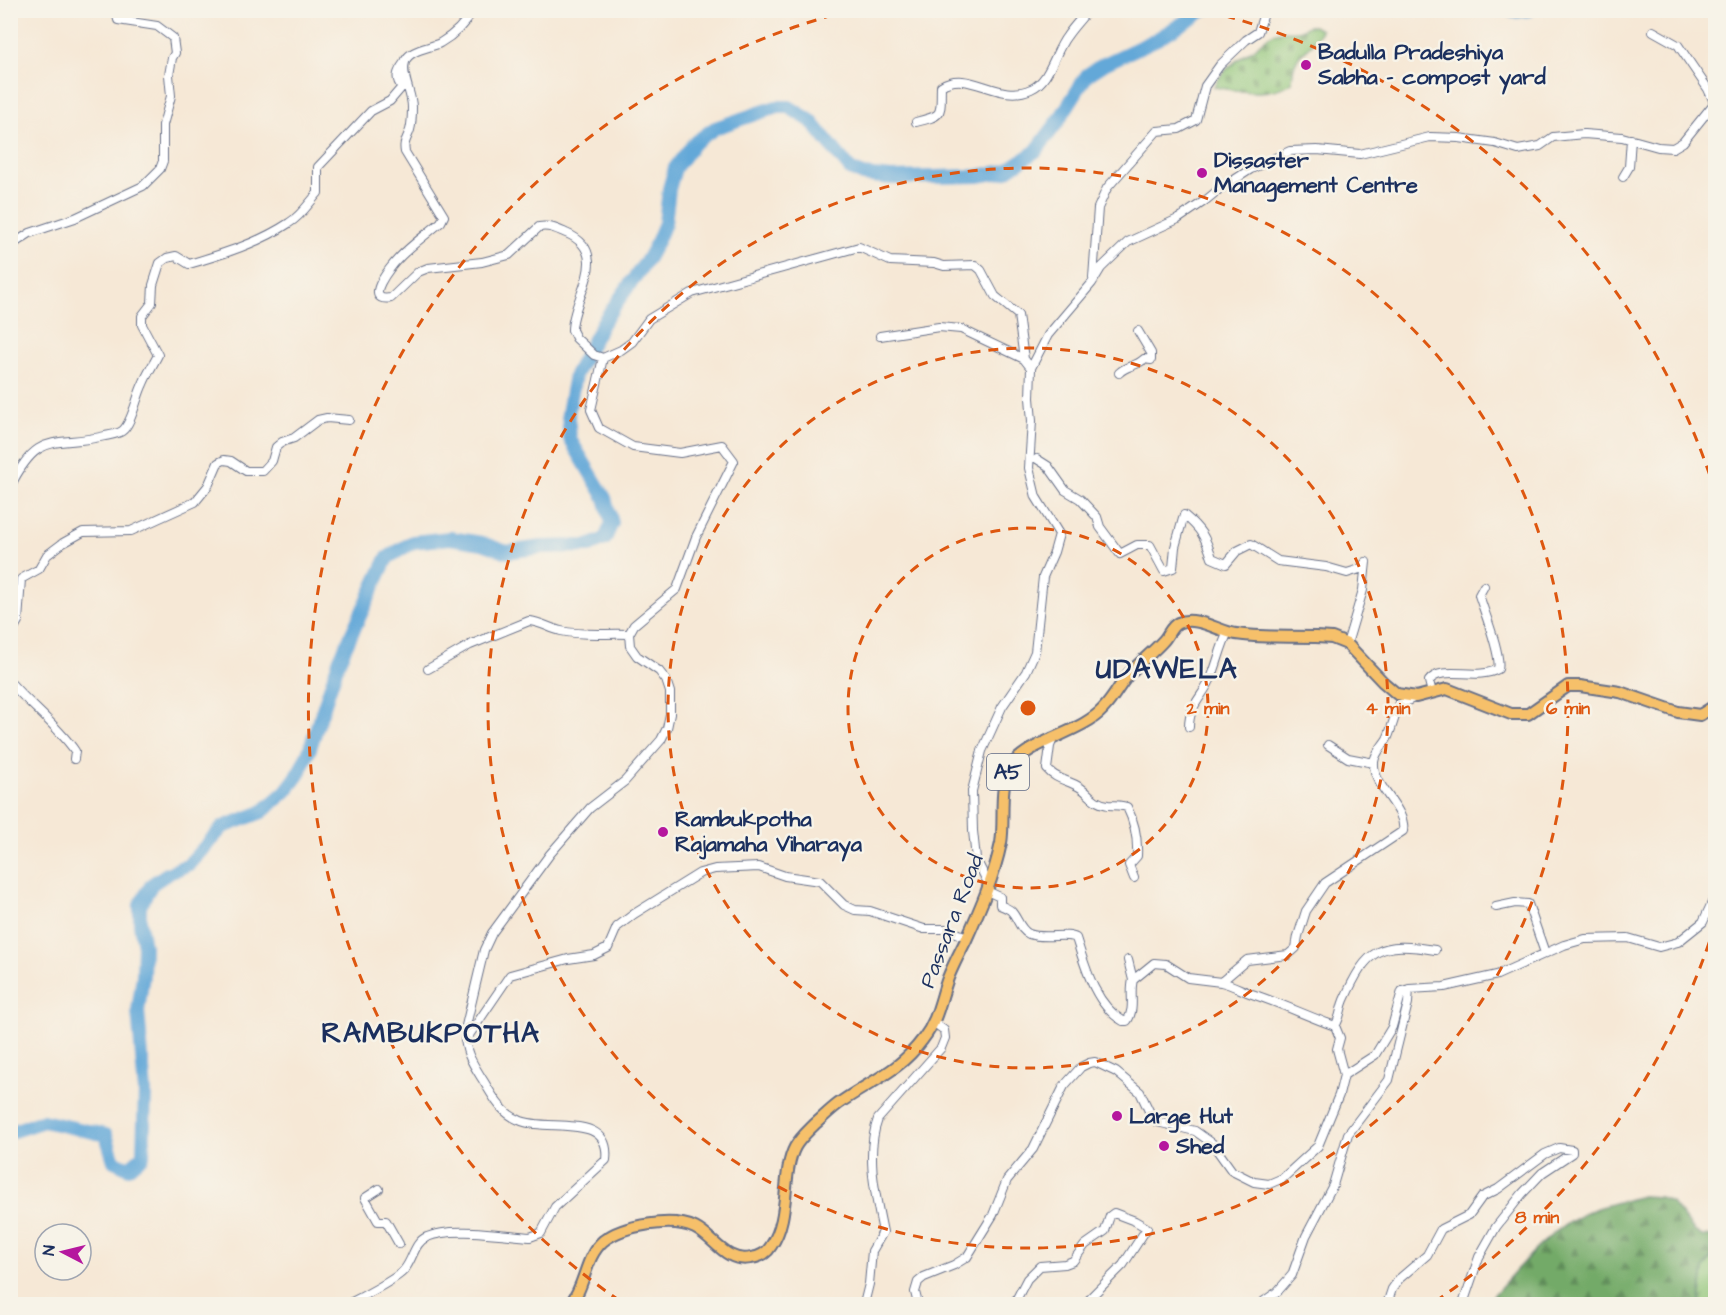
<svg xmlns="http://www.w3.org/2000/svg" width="1726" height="1315" font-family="'Architects Daughter',sans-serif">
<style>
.grass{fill:url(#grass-tufts);stroke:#557a6a;stroke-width:1.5}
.forest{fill:url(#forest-firs);stroke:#476c63;stroke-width:1.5}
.cemetery{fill:url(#cemetery-stones);stroke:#557a6a;stroke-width:1.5}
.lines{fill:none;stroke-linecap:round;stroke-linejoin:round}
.river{stroke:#63a8d8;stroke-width:14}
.minor-casing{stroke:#687088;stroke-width:10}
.highway-casing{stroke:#687088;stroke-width:14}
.minor{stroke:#fff;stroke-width:8}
.highway{stroke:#f6c06b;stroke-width:10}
.ring{fill:none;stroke:#de5710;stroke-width:3;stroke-dasharray:10 8}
.poi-dot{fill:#b5179e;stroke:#f7f3e8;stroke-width:2}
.labels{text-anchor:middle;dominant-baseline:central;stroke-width:5;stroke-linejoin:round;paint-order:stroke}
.shield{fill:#f7f3e8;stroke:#5d6a87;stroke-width:1.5}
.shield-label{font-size:21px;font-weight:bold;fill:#1b2f5e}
.poi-label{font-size:22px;font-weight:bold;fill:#1b2f5e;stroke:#f7f3e8;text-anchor:start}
.street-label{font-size:22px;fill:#1b2f5e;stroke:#f7f3e8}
.district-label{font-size:28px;font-weight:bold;letter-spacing:1.5px;fill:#1b2f5e;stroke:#f7f3e8}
.centre{fill:#de5710;stroke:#f7f3e8;stroke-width:3}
.ring-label{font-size:18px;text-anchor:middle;font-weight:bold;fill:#de5710;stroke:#f7f3e8;stroke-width:5;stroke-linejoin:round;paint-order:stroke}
</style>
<defs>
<pattern id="grass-tufts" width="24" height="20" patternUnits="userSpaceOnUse" patternTransform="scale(1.5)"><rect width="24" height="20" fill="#8fc577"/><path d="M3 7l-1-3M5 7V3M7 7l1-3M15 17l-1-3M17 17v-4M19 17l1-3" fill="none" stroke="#74a065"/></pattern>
<pattern id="forest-firs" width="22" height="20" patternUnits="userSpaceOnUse" patternTransform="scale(1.5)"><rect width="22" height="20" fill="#73aa68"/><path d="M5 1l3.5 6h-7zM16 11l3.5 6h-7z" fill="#5e8b59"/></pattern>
<pattern id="cemetery-stones" width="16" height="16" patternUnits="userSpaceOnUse" patternTransform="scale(1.5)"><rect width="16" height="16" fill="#8fc577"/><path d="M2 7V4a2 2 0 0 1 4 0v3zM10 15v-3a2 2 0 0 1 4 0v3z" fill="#74a065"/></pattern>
</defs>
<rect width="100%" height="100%" fill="#f7f3e8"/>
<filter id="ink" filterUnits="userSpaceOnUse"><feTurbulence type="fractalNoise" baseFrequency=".0167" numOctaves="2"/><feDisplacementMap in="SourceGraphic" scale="12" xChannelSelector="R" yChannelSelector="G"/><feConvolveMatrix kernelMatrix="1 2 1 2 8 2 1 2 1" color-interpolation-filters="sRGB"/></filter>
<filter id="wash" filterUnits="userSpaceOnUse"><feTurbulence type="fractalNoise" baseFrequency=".008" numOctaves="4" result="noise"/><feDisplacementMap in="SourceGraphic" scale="24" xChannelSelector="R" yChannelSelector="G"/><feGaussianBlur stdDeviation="1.35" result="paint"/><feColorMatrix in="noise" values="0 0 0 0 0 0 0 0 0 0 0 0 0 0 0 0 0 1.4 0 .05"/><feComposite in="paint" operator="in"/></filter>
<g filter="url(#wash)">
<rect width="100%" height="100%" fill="#f6e8d6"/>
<path class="grass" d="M1715 1251V1304H1700L1704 1268Z"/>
<path class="forest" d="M1642 1196 1660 1197 1671 1202 1694 1231 1702 1236 1714 1237 1715 1251 1704 1268 1700 1304H1486C1517 1269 1551 1225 1597 1208 1612 1203 1628 1200 1642 1196Z"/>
<path class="cemetery" d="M1308 26H1314L1321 30C1312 55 1293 46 1292 82 1269 98 1241 91 1214 87 1221 71 1237 60 1251 51 1260 45 1265 36 1277 32 1290 29 1296 35 1308 26Z"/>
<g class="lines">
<path class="river" d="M1509 10 1514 12 1529 10
M10 1132 43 1121 106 1135 114 1161 129 1168 143 1156 145 1092 138 1011 143 975 144 946 140 924V905L152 884 167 874 189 864 223 827 262 812 286 791 298 775 309 751 339 661 387 558 413 542 450 538 482 543 507 552 542 547 589 546 605 539 612 523 605 498 570 439 568 413 575 375 603 322 647 260 658 240 665 223 669 189 675 168 694 143 715 128 776 107H789L811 121 850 169 863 175 891 178 978 176 1006 171 1036 151 1059 120 1087 75 1104 64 1157 39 1204 10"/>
</g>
</g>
<g filter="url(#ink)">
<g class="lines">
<defs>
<path id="minor" d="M473 10C465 24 454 35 440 43 430 48 408 50 405 62 401 76 412 93 412 107 412 114 412 123 410 130 407 139 403 142 405 152L444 216 441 222C427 234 411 245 398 259 391 266 361 303 391 298L418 272 428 268 482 262 509 255 539 227C549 225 557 229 566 233 614 253 572 297 572 330L576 338 594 355 603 358 621 350 632 342 649 319 692 293 859 247 890 261 934 263 944 266 975 265 981 270 995 296 1018 315 1024 359
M1653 31 1678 45 1708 89 1714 102
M916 122C945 115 940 115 941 86 969 68 998 104 1031 89 1050 81 1055 51 1067 36 1073 27 1081 19 1088 10
M1623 177 1629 167 1631 139
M10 246 30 233 75 218 143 186 160 169 163 161V125L171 96 169 75 172 58 175 53 173 38 157 26 118 20 116 10
M1093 278 1098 208 1107 188 1157 131 1179 129 1196 120 1205 86 1220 65 1246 40 1258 32 1265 10
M880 336 939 327 961 329 1024 359 1031 368
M1119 373C1126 365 1136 367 1144 359L1151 360V353L1138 331
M1037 459 1048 466 1065 490 1080 499 1097 517 1100 527 1120 554 1137 545H1150L1164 571 1173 568 1175 547 1184 515C1201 529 1206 538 1212 558L1226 564 1237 551 1251 544 1278 561 1326 567 1347 573 1360 569 1366 562
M10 487C39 429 53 448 105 436 110 435 118 434 122 431 132 424 137 395 143 384 147 374 153 365 158 355L142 325V316L152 303 153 285 160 263 167 258 176 256 189 264C223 254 259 243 289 223 301 216 309 203 318 193V167L371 111 390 101 402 87C394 78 398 71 404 63
M10 635 18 621 21 579 39 569 47 555 63 543 83 532 131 531 195 502 208 486 218 463 224 460 231 461 246 471H263L272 461 276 447 282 442 294 438 318 420 327 418 349 420
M1347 644 1363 590 1366 562
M428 669 470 645 529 621C541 622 549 628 561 631 582 636 607 633 629 634
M10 682C31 706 57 725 75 751L74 759
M1432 693 1429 681C1441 664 1477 681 1498 669 1502 656 1484 611 1479 595L1484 586
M1189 727C1189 704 1204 696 1212 676 1218 661 1221 646 1228 632
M1053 739 1050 746 1047 769C1056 780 1069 780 1081 788 1090 794 1093 803 1108 805 1115 805 1120 805 1127 807 1135 823 1138 838 1137 856L1129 865 1134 878
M1328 745 1348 758 1374 763
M989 885 976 859 973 831 972 791 982 751 1002 707 1026 672 1035 652 1043 577 1054 552 1059 534 1036 497 1029 468 1032 421 1030 398 1031 368 1048 335 1092 283 1101 268 1128 242 1178 219 1206 200 1217 191 1251 169 1290 151 1317 150 1360 154 1430 137 1459 138 1495 143 1518 150 1540 146 1553 137 1584 134 1622 137 1658 147 1673 148 1683 142 1716 101
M987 891 1000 897V905C1004 907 1010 909 1012 912 1018 919 1020 930 1029 934 1045 940 1066 932 1076 938 1085 966 1095 1005 1123 1021H1127C1136 1008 1129 994 1133 980
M1496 907 1515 903 1528 904 1545 953
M1128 960 1133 980 1154 963 1166 964 1188 978 1221 982 1247 960 1288 955 1296 948 1298 936 1306 911 1325 883 1403 831C1407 808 1372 787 1374 762 1375 752 1384 745 1388 737 1392 727 1395 715 1399 705L1416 697
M1221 982C1233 985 1241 990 1252 994 1280 1003 1307 1016 1335 1026L1340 1038 1337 1049 1344 1075
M1335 1026C1341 1017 1340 1009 1344 1000 1367 948 1380 941 1435 950
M465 1041 510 975 568 959 594 955 608 948 617 927 634 914 700 873 715 869 759 867 785 876 820 881 844 905 855 910 870 911 924 929H946L967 937
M379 1189 365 1198 378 1221H386L399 1244
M348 1304C360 1298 398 1278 404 1270 413 1260 414 1242 427 1237 452 1226 502 1235 530 1237L541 1233 555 1207 606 1160C612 1111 546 1133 519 1120 499 1112 492 1094 481 1077 471 1061 464 1050 465 1030L484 950 492 933 550 854 590 808 625 781 661 740 667 728 670 714V692L666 680 659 671 637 656 630 646 629 634 634 625 677 589 696 537 734 461 722 445 680 453 633 447 599 428 591 410 603 358
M864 1304 869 1284 872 1251 883 1232C876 1197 865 1154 878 1119L941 1048 945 1038 944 1030 934 1023
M918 1304 915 1292 918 1282 924 1277 954 1265 967 1257 993 1215 1007 1180 1033 1149 1064 1086 1081 1067 1089 1063 1095 1062 1116 1072 1140 1092 1150 1113 1157 1122 1195 1131 1212 1143 1232 1171 1254 1182 1269 1184 1283 1178 1318 1146 1339 1095 1344 1075 1375 1055 1392 1027 1402 991 1409 989 1444 987 1497 975 1564 945 1585 939 1628 938 1659 947 1678 942 1703 922 1716 894
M1014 1304 1027 1279 1040 1266 1065 1264 1073 1261 1085 1245 1105 1231 1110 1216 1114 1213 1135 1221 1147 1228 1123 1265 1092 1296 1086 1304
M1260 1304 1277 1292 1292 1275 1306 1236 1333 1185 1348 1134 1389 1080 1408 1003 1409 989
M1387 1304 1392 1289 1399 1279 1427 1255 1441 1229 1469 1215 1482 1197 1498 1189 1545 1154 1559 1148 1572 1150V1153L1542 1173 1522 1194 1496 1227 1479 1257 1463 1304"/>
<path id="highway" d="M570 1304C586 1286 584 1258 603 1241 623 1225 673 1217 695 1228 715 1238 725 1263 751 1258 759 1257 767 1253 771 1246 791 1218 781 1173 795 1147 800 1138 808 1131 815 1124 822 1118 830 1110 838 1104 870 1081 898 1073 923 1039 938 1020 940 1000 948 978 953 965 960 952 966 940 980 909 994 877 1001 843 1005 821 998 783 1011 766 1031 740 1081 733 1103 709 1113 699 1119 686 1128 675 1139 663 1152 653 1163 641 1168 636 1171 626 1178 623 1196 615 1218 631 1236 634 1267 639 1301 635 1332 638L1347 644 1383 682 1397 694 1416 697 1447 689 1511 714H1528L1568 686H1580L1620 692 1678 712 1700 715 1716 705"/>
</defs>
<use href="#minor" class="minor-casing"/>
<use href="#highway" class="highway-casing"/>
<use href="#minor" class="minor"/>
<use href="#highway" class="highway"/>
</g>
</g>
<g class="ring">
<circle cx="1028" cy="708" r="180"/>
<circle cx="1028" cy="708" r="360"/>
<circle cx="1028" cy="708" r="540"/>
<path d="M1715 925A720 720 0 0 1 1436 1301M620 1301A720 720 0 0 1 848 11M1208 11A720 720 0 0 1 1715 491"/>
</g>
<g class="poi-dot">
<circle cx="1306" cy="65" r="6"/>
<circle cx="1202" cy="173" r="6"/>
<circle cx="663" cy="832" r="6"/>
<circle cx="1117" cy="1116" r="6"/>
<circle cx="1164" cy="1146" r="6"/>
</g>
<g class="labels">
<rect class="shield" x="987" y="754" width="42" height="36" rx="4.5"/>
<g class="shield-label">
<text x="1008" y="772">A5</text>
</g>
<g class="poi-label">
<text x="1318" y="52">Badulla Pradeshiya<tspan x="1318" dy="25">Sabha - compost yard</tspan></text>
<text x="1214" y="160">Dissaster<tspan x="1214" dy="25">Management Centre</tspan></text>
<text x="675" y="819">Rambukpotha<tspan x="675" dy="25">Rajamaha Viharaya</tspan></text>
<text x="1129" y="1116">Large Hut</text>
<text x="1176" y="1146">Shed</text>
</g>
<g class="street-label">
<text transform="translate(952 921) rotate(-69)">Passara Road</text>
</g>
<g class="district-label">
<text x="1167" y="669">UDAWELA</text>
<text x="431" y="1033">RAMBUKPOTHA</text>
</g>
</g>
<circle cx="1028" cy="708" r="9" class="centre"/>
<g class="ring-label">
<text x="1208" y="714">2 min</text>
<text x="1388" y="714">4 min</text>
<text x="1568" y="714">6 min</text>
<text x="1537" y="1223">8 min</text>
</g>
<rect width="1726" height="1315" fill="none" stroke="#f7f3e8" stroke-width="36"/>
<g transform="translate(63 1252) rotate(277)"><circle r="28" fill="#f7f3e8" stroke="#9fa5b1" stroke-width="1.5"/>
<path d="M0-4.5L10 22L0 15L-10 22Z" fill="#b5179e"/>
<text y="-9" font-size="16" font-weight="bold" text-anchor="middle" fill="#1b2f5e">N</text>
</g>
</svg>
